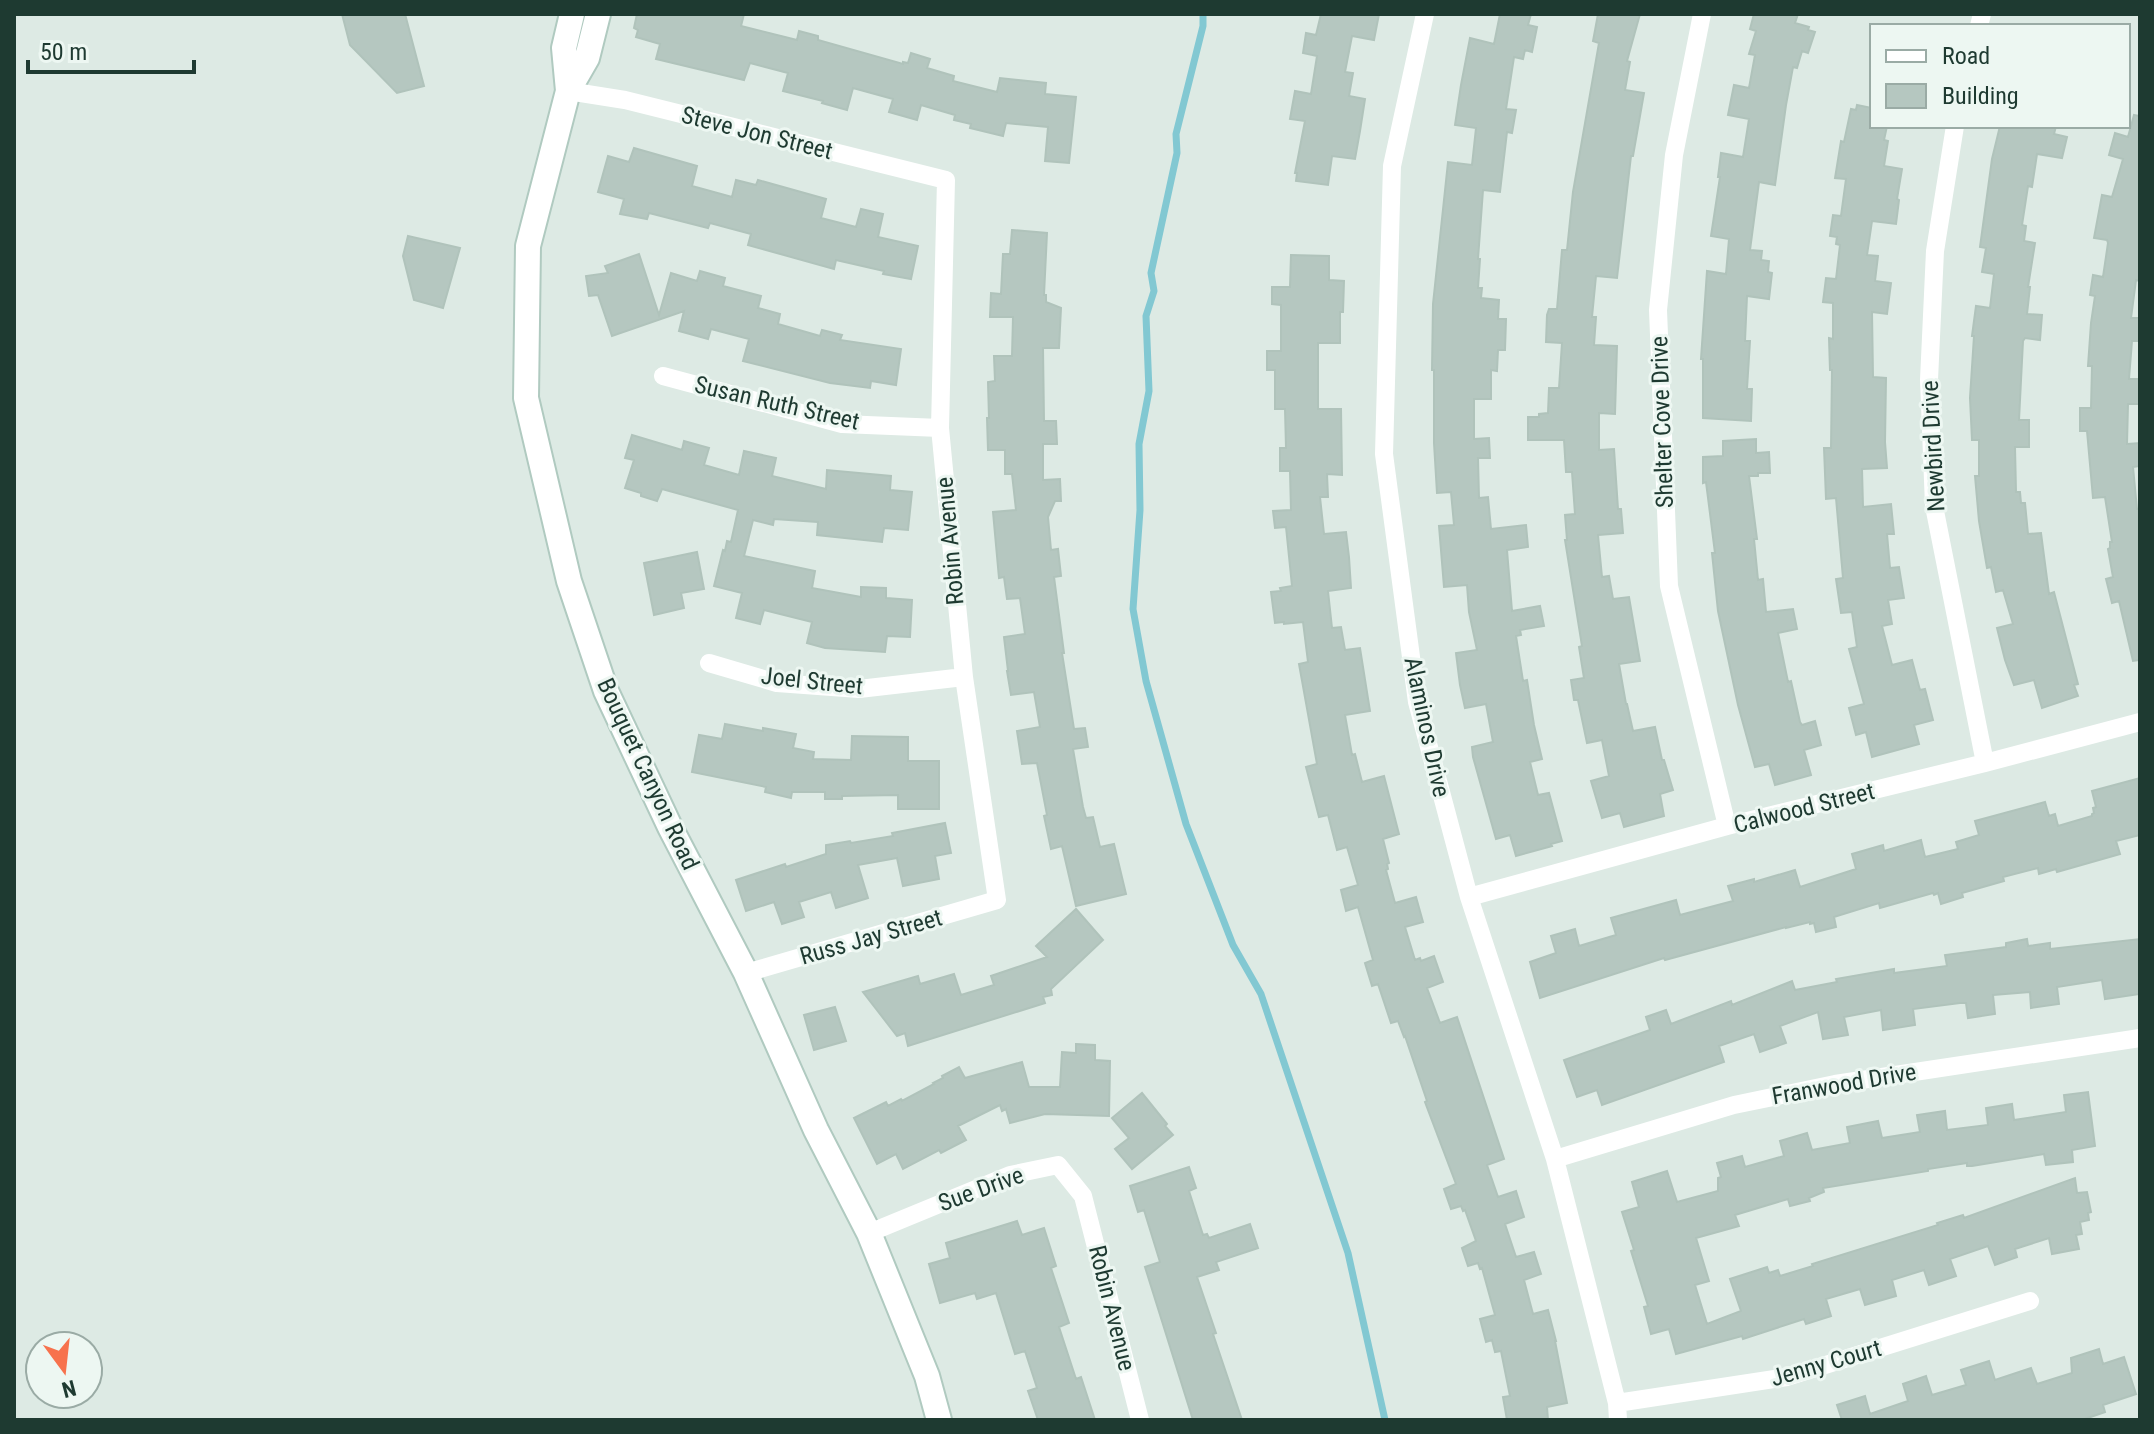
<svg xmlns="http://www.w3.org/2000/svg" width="2154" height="1434" font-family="'Roboto Condensed',sans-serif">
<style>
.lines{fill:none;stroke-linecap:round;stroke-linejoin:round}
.stream{stroke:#82c8d2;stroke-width:7}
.building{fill:#b5c7c0;stroke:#b0c3bb;stroke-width:2}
.secondary-casing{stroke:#b0cac0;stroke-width:28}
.minor{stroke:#fff;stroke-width:18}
.secondary{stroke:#fff;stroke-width:24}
.labels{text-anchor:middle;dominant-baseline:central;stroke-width:6;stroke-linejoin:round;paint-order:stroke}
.street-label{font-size:24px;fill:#1e3a31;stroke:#edf7f2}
</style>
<rect width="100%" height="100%" fill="#ddeae4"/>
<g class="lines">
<path class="stream" d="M1203 14V26L1176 134 1177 153 1151 273 1154 291 1146 316 1149 391 1139 444 1140 510 1133 609 1146 681 1186 824 1233 945 1261 994 1348 1253 1385 1420"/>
</g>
<path class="building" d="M342 14H405L424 86 397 93 350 45Z
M637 14H744L741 26 797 40 799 31 818 36V40L903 64V62L908 63 911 53 930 59 927 68 954 76 953 81 997 92 1000 78 1046 83 1045 94 1076 97 1069 163 1045 161 1048 127 1006 123 1003 136 970 128 971 124 954 120 955 115 921 105 917 120 889 112 893 99 853 88 847 110 822 103 823 101 783 91 788 73 750 63 744 80 656 59 660 44 636 37 638 30 634 28Z
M1321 14H1379L1374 40 1352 36 1345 72 1353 73 1349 96 1365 99 1360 131 1355 159 1332 156 1328 185 1296 181 1297 173H1295L1305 121 1290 119 1295 91 1311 94 1317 56 1303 53 1306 33 1316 35Z
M1500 14H1531L1528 25 1537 27 1532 52 1525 50 1523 59 1514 57 1506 109 1516 110 1512 133 1507 132 1500 192 1483 190 1478 259H1480L1478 288H1482L1481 298 1499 300 1498 319H1506L1505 350H1498L1497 371 1491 370V399H1474V439L1489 438 1490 458H1478L1479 498 1488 497 1491 529 1526 525 1528 547 1507 550 1512 611 1540 606 1544 626 1520 630 1521 635 1516 636 1523 681 1527 680 1534 725 1542 759 1530 762 1538 795 1549 793 1562 841 1551 844 1552 846 1516 856 1510 835 1496 839 1473 757 1472 747 1493 742 1486 704 1465 708 1460 685 1456 653 1477 650 1469 612 1467 585 1444 587 1439 526 1454 525 1451 492 1437 493 1434 443V370H1432L1433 304 1448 162 1472 165 1476 128 1455 125 1461 85 1470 38 1494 44Z
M1598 14H1640L1627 61 1630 62 1625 90 1644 93 1633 156H1631L1617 278 1596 276 1592 317H1596L1594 345 1617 346 1615 414 1599 413V450L1614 449 1618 509H1621L1623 533 1598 535 1602 577 1609 576 1613 599 1629 597 1640 661 1619 664 1626 704H1627L1633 731 1655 727 1662 760H1664L1673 790 1660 794 1664 816 1624 827 1620 813 1602 818 1591 781 1609 776 1602 740 1587 743 1578 700H1574L1571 680 1584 678 1579 647 1582 646 1565 540H1567L1565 515 1575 514 1572 472H1566L1564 440H1528V417H1539V414L1548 413 1549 388H1559L1562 343 1546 342 1547 315 1549 309H1557L1562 250H1567L1573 192 1599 43 1593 41Z
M1754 14H1798L1795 23 1809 27 1808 30 1815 32 1808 53 1802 51 1797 68 1793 67 1786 105 1775 185 1759 182 1750 250 1762 251 1761 260 1769 261 1768 272 1772 273 1769 299 1747 296 1745 341H1750L1747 389H1752L1751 421 1703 418V359H1701L1707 271 1726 274 1729 239 1711 236 1720 177H1718L1721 153 1743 157 1749 119 1728 115 1734 85 1749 88 1755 55 1749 54 1756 31 1750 29Z
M1857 105 1872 108V126H1887L1884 140 1888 141 1884 166 1902 169 1897 199 1899 200 1896 224 1872 221 1867 255 1878 256 1875 281 1891 283 1887 314 1872 312 1873 377 1886 378 1885 442 1887 468 1862 469 1863 507 1891 504 1894 534H1887L1890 568 1899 567 1904 598 1888 600 1892 624 1882 626 1892 665 1912 660 1920 690 1925 689 1933 720 1914 725 1919 744 1872 757 1866 732 1856 735 1849 708 1864 704 1849 649 1857 647 1852 612 1841 613 1836 579 1843 578 1836 498 1826 499 1824 448H1831L1832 370H1830L1829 338 1833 339V303L1823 302 1826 278 1836 279 1840 245 1836 244 1837 237 1830 236 1833 215 1841 216 1846 179 1835 178 1841 141 1844 142 1851 109 1856 110Z
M2134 115 2140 116V281L2136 280 2131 318H2140V341H2132L2129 379H2140V404H2128L2127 444 2140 443V466L2133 467 2137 509H2140V660L2133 661 2119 601 2112 603 2106 579 2113 577 2108 549 2110 548V542H2112L2105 497 2093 498 2087 431H2080V408H2091L2092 366H2088L2091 323 2095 296 2090 295 2093 275 2103 277 2108 243 2107 240 2094 238 2102 195 2112 197 2123 159 2109 155 2115 133 2128 137Z
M2000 126H2056L2054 134 2067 137 2062 158 2037 154 2032 187 2028 186 2022 225 2026 226 2024 241 2035 243 2028 287H2030L2027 314 2042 315 2040 340 2025 338 2023 341 2019 420H2029V447H2015L2016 492H2020L2021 503H2025L2028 534 2041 533 2049 594 2054 592 2078 684 2074 685 2078 696 2042 708 2034 680 2014 685 2005 660 1997 628 2013 624 2003 590 1996 592 1991 567 1987 568 1979 521 1975 476H1979V440H1972L1970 398 1974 336H1972L1976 306 1990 308 1994 274 1982 272 1986 248 1980 247 1992 159Z
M634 148 697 166 692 186 732 197 736 180 756 185 758 180 826 199 821 218 856 227 861 209 883 214 878 237 918 246 911 279 883 274 884 271 836 260 834 269 748 245 751 234 710 223 708 228 649 213 647 219 620 214 624 199 598 192 608 156 629 162Z
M1012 230 1047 233 1044 295H1046V302L1061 308 1059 348H1043L1044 421H1056L1057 444H1043V480L1060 479 1061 501H1055L1048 517 1051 550 1058 549 1061 576 1054 577 1064 653H1062L1074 729 1085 728 1088 747 1073 749 1083 807 1086 818 1093 817 1100 847 1114 844 1126 894 1076 906 1062 846 1051 849 1044 816 1047 815 1037 763 1022 764 1017 731 1040 727 1034 692 1011 695 1007 671H1008L1004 637 1025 634 1020 598 1007 599 1004 577 999 578 993 512 1016 510 1012 474H1005V450H988L987 418H989L988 382 995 381 994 356H1012L1013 317H990L991 293 1001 294 1003 254H1010Z
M408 236 460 248 443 308 414 300 403 256Z
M639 254 659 315 671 273 697 281 700 271 725 278 723 286 761 296 758 308 780 314 778 324 820 336 822 330 842 335 840 340 901 349 896 385 871 381 870 388 830 383 743 361 749 339 711 329 708 339 679 331 684 311 612 336 598 295 589 296 586 276 608 273 605 266Z
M1291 255 1329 256V280L1344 281 1343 312H1340V343H1318V409H1341L1342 475 1327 474 1328 497H1320L1324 534 1346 532 1349 557 1351 588 1328 591 1332 628 1341 627 1345 650 1360 648 1370 711 1345 715 1352 755 1355 754 1362 782 1384 776 1399 834 1383 839 1389 863 1387 864 1388 869 1386 870 1395 903 1416 897 1423 922 1405 927 1415 960 1420 958 1421 961 1434 956 1443 982 1427 988 1440 1023 1457 1017 1504 1159 1487 1165 1498 1197 1516 1191 1524 1217 1505 1224 1516 1257 1534 1252 1541 1274 1524 1280 1533 1314 1548 1310 1556 1341H1555L1567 1403 1547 1407 1548 1420H1507L1503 1397 1510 1396 1501 1351 1495 1352 1492 1340 1486 1342 1480 1319 1495 1315 1482 1268 1480 1269 1478 1263 1468 1266 1462 1248 1476 1241 1465 1210 1463 1211 1461 1206 1451 1209 1444 1189 1456 1184 1425 1102 1427 1101 1405 1036 1404 1037 1398 1021 1391 1023 1378 984 1372 986 1365 963 1373 960 1358 907 1346 911 1341 890 1358 885 1347 847 1337 850 1328 815 1319 817 1306 767 1317 764 1299 664 1308 662 1303 622 1284 624V622L1275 623 1271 592 1281 591 1280 588 1292 586 1286 527 1275 528 1273 511 1291 510 1290 471H1280V448H1286L1285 409H1275V370H1267V351H1281V305L1272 304V287H1290Z
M632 435 682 450 684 441 709 448 704 465 739 475 744 451 776 458 772 476 826 489 827 470 891 476 890 490 912 492 908 530 884 528 882 542 817 535 818 522 774 519 773 525 753 520 744 556 815 571 812 588 861 597V587L886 588V598L912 600 910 637 887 636 885 652 825 648 807 643 812 622 764 610 760 624 736 618 742 593 714 586 723 550 725 551 727 541 731 542 738 510 662 489 657 501 641 496V493L625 488 634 460 625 458Z
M1756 439V453L1769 452 1770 473H1758V476H1749L1757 539H1754L1758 580 1763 579 1766 612 1793 609 1797 629 1778 633 1788 682 1791 681 1800 722 1802 725 1815 721 1821 745 1804 750 1811 775 1775 785 1769 764 1755 767 1738 705 1718 611 1712 553H1715L1706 482 1703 483V457L1723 456V441Z
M697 552 704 589 681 593 684 608 654 615 644 563Z
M725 724 763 731V728L796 734 793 748 814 752 813 759 851 760 852 736 908 737V761H939V809H898V795L842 796V799H825V792H792L791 798 765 792 766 787 692 772 699 735 722 739Z
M2140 778V835L2116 841 2120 854 2057 872 2056 869 2039 874 2038 868 2003 877 2004 881 1962 893 1963 897 1941 904 1938 893 1934 895 1933 893 1880 908 1879 903 1837 916 1834 917 1836 927 1816 932 1814 923 1810 924V922L1786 928V927L1665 960 1664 958 1540 998 1530 962 1556 953 1551 936 1575 929 1579 946 1616 935 1611 918 1676 900 1680 915 1733 901 1728 886 1754 879V882L1795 870 1800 887 1856 869 1852 854 1883 845 1884 851 1921 840 1925 857 1958 849 1956 842 1979 835 1975 821 2045 802 2049 816 2055 814 2058 826 2092 816V814L2094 813 2093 808 2096 807 2092 791Z
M945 823 951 853 935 856 939 879 903 886 897 858 858 865 868 898 836 908 831 892 799 902 804 917 782 924 774 902 746 911 736 880 785 864 786 867 826 854V845L850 841 851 843 893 836 892 833Z
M1076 909 1103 940 1051 989 1052 995 1043 997 1045 1003 908 1046 905 1033 897 1036 863 992 918 976 920 984 954 974 961 995 994 985 991 976 1047 957 1036 946Z
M2027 939 2028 946 2050 943V949L2140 939V994L2105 999 2102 980 2057 987 2059 1004 2031 1008 2030 992 1993 995 1995 1014 1968 1018 1966 1003H1960L1913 1009 1915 1025 1883 1030 1881 1010 1844 1017 1848 1035 1823 1039 1818 1012 1780 1026 1786 1043 1760 1052 1754 1034 1719 1046 1724 1062 1602 1105 1597 1090 1577 1097 1564 1060 1650 1030 1646 1017 1666 1010 1671 1024 1731 1001 1732 1005 1792 981 1795 990 1837 982 1836 979 1894 969V973L1947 966 1945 955 2006 947V943Z
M835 1007 846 1041 814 1050 804 1015Z
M1076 1044 1095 1045V1060L1110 1061 1109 1116 1045 1114 1010 1123 1006 1109 1002 1111 1000 1105 958 1126 966 1140 941 1153 939 1150 903 1169 896 1154 877 1164 854 1118 886 1102 888 1106 901 1099 902 1101 934 1084 933 1083 943 1078 942 1076 959 1067 965 1078 1022 1062 1029 1087H1060L1062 1052 1076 1053Z
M2088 1092 2095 1146 2072 1150 2073 1162 2046 1165 2044 1154 1972 1166H1967V1163L1928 1169V1171L1823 1188 1824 1192 1809 1198 1810 1201 1790 1206 1788 1199 1735 1215 1739 1226 1696 1238 1709 1281 1695 1285 1707 1324 1741 1311 1730 1279 1767 1267 1769 1273 1778 1270 1780 1276 1813 1266 1812 1264 1938 1225 1937 1223 1963 1215 1964 1218 2075 1178 2077 1193 2087 1192 2091 1212 2088 1213 2089 1220 2080 1222 2082 1234 2076 1235 2079 1249 2052 1254 2049 1238 2015 1249 2017 1257 1995 1265 1988 1246 1950 1259 1956 1276 1929 1285 1924 1270 1892 1280 1896 1296 1865 1305 1860 1289 1826 1299 1831 1316 1806 1324 1804 1319 1743 1339 1742 1336 1676 1354 1669 1329 1651 1334 1644 1307 1648 1306 1631 1251 1634 1250 1622 1212 1639 1207 1632 1182 1667 1171 1677 1202 1718 1191V1178L1721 1177 1717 1163 1742 1156 1745 1167 1784 1156 1780 1141 1807 1133 1812 1150 1850 1143 1847 1127 1878 1121 1882 1138 1920 1132 1917 1115 1945 1111 1947 1130 1988 1125 1986 1108 2012 1104 2014 1120 2066 1112 2064 1095Z
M1142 1093 1167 1124 1165 1126 1173 1135 1132 1169 1115 1149 1129 1138 1112 1118Z
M1189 1167 1196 1188 1189 1191 1203 1235 1207 1234 1209 1238 1250 1224 1258 1248 1216 1262 1219 1270 1197 1277 1216 1333 1213 1334 1242 1420H1193L1145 1267 1160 1262 1144 1210 1138 1212 1130 1186Z
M1017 1221 1022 1235 1044 1228 1056 1266 1051 1268 1069 1323 1059 1327 1076 1379 1081 1377 1095 1420H1038L1028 1391 1037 1388 1025 1351 1015 1354 996 1293 977 1299 975 1293 940 1303 929 1264 950 1258 946 1243Z
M2099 1349 2103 1364 2124 1357 2136 1394 2103 1405 2105 1412 2082 1420H1842L1837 1405 1865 1396 1870 1414 1908 1401 1903 1384 1926 1376 1932 1395 1966 1385 1961 1370 1989 1361 1995 1380 2031 1368 2037 1384 2072 1373 2071 1358Z"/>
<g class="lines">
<defs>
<path id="secondary" d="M598 14 587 58 568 91 528 246 526 398 569 581 606 691 670 827 746 973 816 1130 869 1233 927 1376 939 1420
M568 91 564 48 572 14"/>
</defs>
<use href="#secondary" class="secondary-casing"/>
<path class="minor" d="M1425 14 1392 166 1384 454 1417 702 1469 897 1555 1159 1617 1403 1618 1420
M1702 14 1674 155 1658 310 1669 586 1727 826
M1979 26 1982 14
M568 91 625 100 946 180 940 428 964 677 997 900 746 973
M1955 126 1935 251 1929 380 1934 506 1985 763
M663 376 842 424 940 428
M709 663 777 683 859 689 964 677
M1469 897 1727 826 1985 763 2140 722
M1555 1159 1734 1105 1835 1084 2140 1038
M869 1233 1010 1175 1058 1165 1083 1196 1140 1420
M1617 1403 1787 1377 2030 1301"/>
<use href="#secondary" class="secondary"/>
</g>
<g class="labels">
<g class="street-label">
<text transform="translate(757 133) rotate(14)">Steve Jon Street</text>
<text transform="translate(777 403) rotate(13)">Susan Ruth Street</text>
<text transform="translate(1662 422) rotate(-92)">Shelter Cove Drive</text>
<text transform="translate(1933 446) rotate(-93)">Newbird Drive</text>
<text transform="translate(950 541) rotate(-95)">Robin Avenue</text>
<text transform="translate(812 681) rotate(6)">Joel Street</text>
<text transform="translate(1427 727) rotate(78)">Alaminos Drive</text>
<text transform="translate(648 774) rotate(65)">Bouquet Canyon Road</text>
<text transform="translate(1804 808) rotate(-14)">Calwood Street</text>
<text transform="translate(871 937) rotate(-16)">Russ Jay Street</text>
<text transform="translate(1844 1084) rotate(-10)">Franwood Drive</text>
<text transform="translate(981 1189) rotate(-20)">Sue Drive</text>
<text transform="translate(1112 1308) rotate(76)">Robin Avenue</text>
<text transform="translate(1826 1363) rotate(-16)">Jenny Court</text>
</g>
</g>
<rect width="2154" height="1434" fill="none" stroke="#1e3a31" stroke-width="32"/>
<rect x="1870" y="24" width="260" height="104" fill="#edf7f2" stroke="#9aaba5" stroke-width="2"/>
<rect x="1886" y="50" width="40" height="12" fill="#ffffff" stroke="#9aaba5" stroke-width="2"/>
<text x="1942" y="64" font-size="24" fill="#1e3a31">Road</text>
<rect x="1886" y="84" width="40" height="24" fill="#b5c7c0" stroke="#9aaba5" stroke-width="2"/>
<text x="1942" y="104" font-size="24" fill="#1e3a31">Building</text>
<g transform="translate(64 1370) rotate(165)"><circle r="38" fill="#edf7f2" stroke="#9aaba5" stroke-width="2"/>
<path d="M0-6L14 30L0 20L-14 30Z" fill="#f7724d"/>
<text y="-12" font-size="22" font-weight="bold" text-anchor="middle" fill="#1e3a31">N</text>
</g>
<path d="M28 60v12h166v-12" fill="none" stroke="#1e3a31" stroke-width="4"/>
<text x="40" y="60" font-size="24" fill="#1e3a31" stroke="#edf7f2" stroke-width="6" paint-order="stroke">50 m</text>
</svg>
